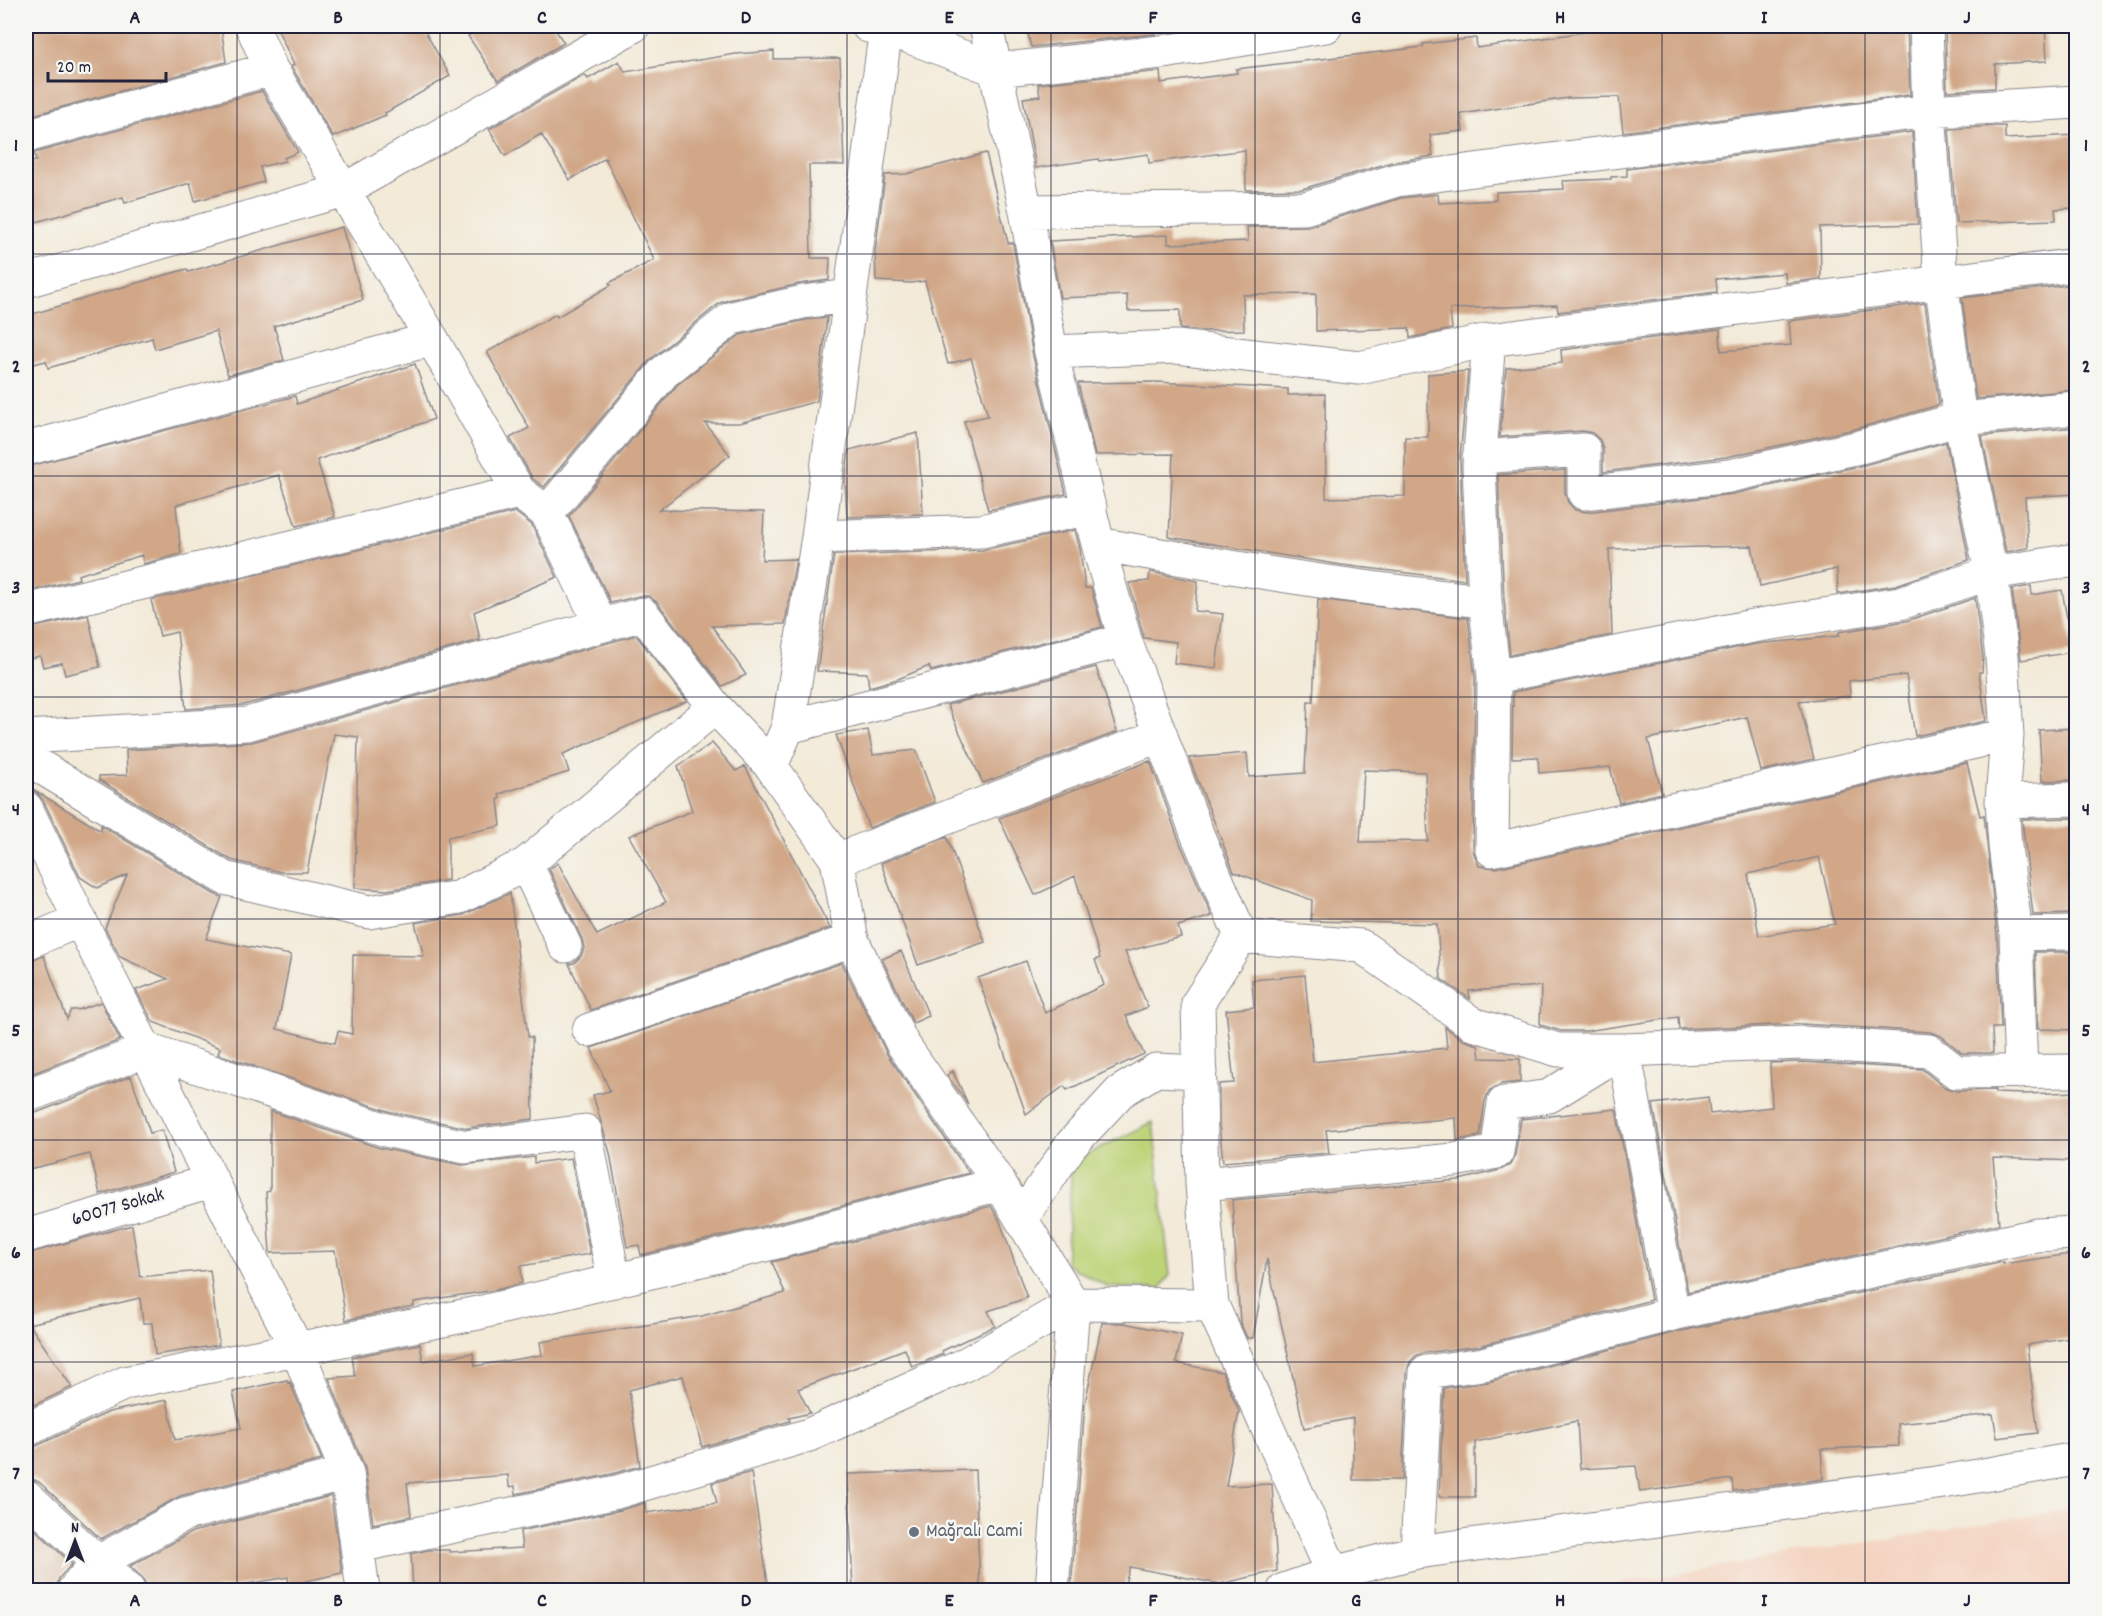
<svg xmlns="http://www.w3.org/2000/svg" width="2102" height="1616" font-family="Dekko,sans-serif">
<style>
.built{fill:#f4d3c0}
.green{fill:#bdd377;stroke:#707a59;stroke-width:1.5}
.building{fill:#d1a788;fill-rule:evenodd}
.lines{fill:none;stroke-linecap:round;stroke-linejoin:round}
.minor-casing{stroke:#8a868a;stroke-width:35}
.minor{stroke:#fff;stroke-width:33}
.grid{fill:none;stroke:#22223b;stroke-width:1.5;stroke-opacity:0.55}
.worship-dot{fill:#6b7280;stroke:#f6f6f2;stroke-width:2}
.labels{text-anchor:middle;dominant-baseline:central;stroke-width:5;stroke-linejoin:round;paint-order:stroke}
.street-label{font-size:20px;fill:#22223b;stroke:#f6f6f2}
.worship-label{font-size:20px;fill:#5b616d;stroke:#f6f6f2;text-anchor:start}
.neatline{fill:none;stroke:#22223b;stroke-width:2}
.grid-label{font-size:20px;text-anchor:middle;font-weight:bold;fill:#22223b}
</style>
<rect width="100%" height="100%" fill="#f6f6f2"/>
<filter id="ink" filterUnits="userSpaceOnUse"><feTurbulence type="fractalNoise" baseFrequency=".0167" numOctaves="2"/><feDisplacementMap in="SourceGraphic" scale="12" xChannelSelector="R" yChannelSelector="G"/><feConvolveMatrix kernelMatrix="1 2 1 2 8 2 1 2 1" color-interpolation-filters="sRGB"/></filter>
<filter id="wash" filterUnits="userSpaceOnUse"><feTurbulence type="fractalNoise" baseFrequency=".008" numOctaves="4" result="noise"/><feDisplacementMap in="SourceGraphic" scale="24" xChannelSelector="R" yChannelSelector="G"/><feGaussianBlur stdDeviation="1.35" result="paint"/><feColorMatrix in="noise" values="0 0 0 0 0 0 0 0 0 0 0 0 0 0 0 0 0 1.4 0 .05"/><feComposite in="paint" operator="in"/></filter>
<g filter="url(#wash)">
<rect width="100%" height="100%" fill="#f3ead8"/>
<path class="built" d="M2076 1508V1590H1578Z"/>
<path class="green" d="M1153 1122 1170 1275 1160 1289 1108 1287 1066 1264 1072 1162Z"/>
<g id="blocks">
<path class="building" d="M26 26H221L226 62 26 117Z
M276 26H422L450 76 385 113 386 115 333 137 291 66 294 65Z
M484 26H553L564 43 498 81 468 36Z
M1026 26H1153L1155 34 1031 47Z
M1584 26H1907L1910 95 1623 132 1619 97 1568 98 1461 114 1463 131 1430 135 1433 156 1392 162 1302 189 1246 190 1245 150 1149 163 1148 154 1099 161 1098 159 1036 168 1023 98 1040 96 1038 84 1160 71 1161 83 1237 73 1236 69 1423 47V44L1476 38 1477 48 1585 32Z
M1945 26H2045L2047 61 1995 64V88L1947 91Z
M774 51V59L840 58 844 165H809L811 258H830L829 280 799 284 728 300 720 303 650 360 544 487 533 479 510 438 529 428 487 352 556 314 557 317 611 285 609 283 654 260 605 158 570 180 541 134 505 156 489 129 585 75 588 79 619 61 625 72 736 54Z
M262 91 298 152 284 158 285 161 260 167 264 182 195 201 190 183 125 203 123 197 26 225V163L36 161 34 153Z
M1996 126H2005V139L2076 135V208L2055 209 2056 220 1956 223 1949 129Z
M1912 132 1918 224 1820 227 1821 279 1786 283 1785 273 1716 279 1717 292 1558 312 1557 305 1450 309 1452 329 1410 338 1409 328 1316 331V294L1243 295 1244 330 1205 331 1180 329V310L1128 311 1127 295 1060 298 1050 241 1168 235V244L1248 241 1247 227 1310 226 1401 198 1438 194 1439 203 1496 200V192L1564 189 1563 181 1611 179V177L1627 176V169Z
M986 153 1008 243H1013L1033 356 1066 494 988 510 964 421 988 416 971 358 948 364 925 281 911 283 876 281 875 253 885 175 906 174Z
M342 227 363 300 274 326 284 360 228 375 216 331 155 349 152 338 48 368 46 361 26 366V316L133 284 187 269 188 272Z
M2076 284V390L1976 399 1962 298Z
M1925 303 1939 405 1855 429 1726 457 1603 472V449L1600 440 1592 433 1583 431 1500 437 1506 368 1562 363 1561 350 1720 329 1721 351 1791 345 1789 321Z
M827 318 817 401 740 423H705L730 455 659 510 764 512 762 560 796 559 785 624 712 626 746 675 722 686 657 602 648 596H639L611 603 569 516 677 385 740 335 806 320Z
M415 364 434 419 317 460 335 517 296 526 279 475 176 505 181 554 143 564 142 555 78 575 79 579 26 592V467L295 396 297 404Z
M1468 371 1460 458 1465 580 1342 565 1169 537 1173 454 1095 455 1078 383 1156 382 1288 389V395L1325 394 1326 498 1405 496V437H1428V374Z
M2076 427V494L2025 497 2028 548 2006 552 1982 436Z
M918 433 923 514 847 517 845 480 849 450Z
M1946 442 1969 560 1896 585 1838 594 1837 569 1760 586 1752 546 1609 549 1612 635 1510 655 1504 599 1498 475 1565 470V493L1568 502 1575 510 1586 512 1733 494 1864 465Z
M515 512 532 525 557 577 474 612 480 640 244 705 186 709 177 632 160 636 151 600Z
M1075 530 1080 549 1085 588H1091L1102 627 931 671 929 666 898 679 869 687 867 673 817 671 834 555 982 550Z
M1150 572 1198 581 1195 611 1223 614 1216 668 1174 663 1176 642 1144 638 1129 583 1149 581Z
M2031 586 2032 595 2062 590 2073 652 2021 660 2012 589Z
M1975 598 1983 658 1982 672H1979L1986 721 1915 736 1906 675 1849 681 1850 696 1799 701 1814 759 1761 771 1747 717 1648 739 1662 793 1619 803 1610 767 1539 773 1538 757 1512 758 1513 692 1756 644 1839 636V632L1906 621Z
M1318 599 1468 618 1475 678 1473 850 1479 866 1496 868 1967 763 1980 816 1984 815 1997 936 2001 1028H1992L1993 1053H1962L1941 1036 1930 1032 1802 1024 1679 1029 1678 1017 1586 1031H1561L1540 1025 1541 986 1469 991 1470 999 1441 979 1437 924 1311 921 1312 900 1234 872 1189 758 1247 753 1249 777 1305 773 1308 701 1313 702ZM1364 770 1425 772 1428 841 1360 842ZM1819 857 1835 924 1759 936 1748 874Z
M88 615 100 667 65 675 62 663 43 667 40 656 26 659V629Z
M636 635 687 701 563 754 569 772 499 794 500 799 498 800 501 826 448 837V880L387 890 355 888 358 737 334 734 307 872H281L231 860 99 780V776L127 775 126 750 252 742Z
M1096 667 1117 732 983 783 947 705Z
M2076 728V780L2042 781 2039 730Z
M868 730 873 755 916 750 935 802 869 828 836 735Z
M712 743 736 771 745 766 830 928 591 1010 569 964 574 963 581 956 584 948 582 939 549 869 558 863 597 935 666 902 629 836 692 811 678 766Z
M1150 761 1180 843 1212 916 1178 926 1181 937 1125 952 1148 1007 1126 1016 1144 1054 1067 1090 1064 1086 1026 1114 978 978 1026 961 1045 1013 1104 985 1095 960 1100 958 1075 876 1035 895 999 818Z
M26 785 101 831V825L214 894 222 897 206 939 291 955 277 1029 335 1043 338 1031 352 1034 353 955 424 956 415 923 463 915 510 893 528 1037H532L533 1119 467 1128 391 1112 218 1054 220 1048 153 1022 136 990 168 979 120 957 105 928 127 875 97 888 80 877 43 800 36 792 27 789Z
M2076 818V914L2033 915 2022 819Z
M947 837 985 942 918 965 881 863Z
M901 951 929 1016 913 1023 882 959Z
M2035 952H2076V1030L2038 1029Z
M44 956 67 1019 71 1010H78L101 1002 120 1040 26 1076V961Z
M842 963 887 1054 969 1173 772 1224 641 1255 639 1245 627 1247 610 1153 593 1095 610 1091 591 1048Z
M1305 975 1313 1062 1447 1048 1445 1027 1463 1040 1478 1045 1480 1058 1520 1059V1082L1501 1084 1490 1090 1485 1100 1480 1136 1457 1140 1456 1118 1326 1130 1329 1153 1223 1162 1219 1124V1084L1234 1083 1226 1010 1254 1007 1252 980Z
M1803 1062 1922 1069 1944 1087 1956 1091 1995 1090V1093L2024 1094 2076 1092V1161L1993 1158 1999 1224 1688 1292 1653 1104 1708 1097 1710 1114 1772 1107 1770 1063Z
M953 1071 968 1104 947 1075Z
M131 1076 150 1133 162 1130 174 1172 100 1194 90 1154 26 1170V1114H33Z
M1616 1109 1651 1300 1479 1346 1423 1353 1416 1356 1410 1362 1407 1371 1402 1480H1353V1418L1304 1428 1267 1259 1253 1338H1247L1240 1322 1232 1200 1459 1180 1500 1170 1510 1165 1515 1155 1521 1119Z
M270 1111 380 1148 462 1165 534 1157V1163L571 1158 590 1254 521 1266 522 1283 496 1290 414 1302V1306L346 1320 335 1251 270 1253 266 1192 270 1191Z
M991 1206 1000 1221 1027 1298 988 1311 995 1326 942 1351 943 1354 912 1367 905 1349 798 1389 810 1413 789 1418 790 1421 702 1447 683 1376 629 1390 640 1466 612 1474 516 1494 515 1486 509 1487 508 1475 407 1483 411 1516 373 1524 365 1468 329 1378 355 1376 352 1357 420 1344 423 1361 473 1353 475 1366 542 1355 540 1342 702 1316 785 1293 772 1262Z
M132 1225 140 1277 210 1270 219 1345 155 1355 152 1323H143L140 1298 29 1324 72 1387 26 1409V1254Z
M2076 1253V1337L2027 1345 2038 1433 1997 1438 1993 1414 1898 1424 1899 1446 1821 1449 1823 1479 1733 1491 1732 1479 1640 1492 1636 1466 1580 1469 1577 1421 1475 1442V1497H1439L1444 1388 1488 1382 1677 1332 2003 1262V1264Z
M1102 1323H1124L1182 1335 1176 1363 1222 1372 1239 1411 1226 1486 1272 1484 1277 1571 1220 1584 1130 1567 1123 1590H1071L1085 1403Z
M287 1380 288 1383 290 1382 322 1460 180 1496 101 1539 39 1482 31 1478H26V1449L34 1447 109 1412 167 1400 175 1440 241 1428 233 1392Z
M975 1470 980 1590H853L848 1474Z
M751 1472 769 1590H413L411 1554 428 1550H450V1552L522 1548 520 1531 621 1510 645 1503 646 1513 717 1503 712 1483Z
M331 1496 342 1573 289 1585 288 1577 211 1590H146V1584L141 1577 130 1566 192 1532Z
M26 1521 72 1564 59 1578 56 1590H26Z"/>
</g>
</g>
<g filter="url(#ink)">
<use href="#blocks" fill-opacity="0" stroke="#8a868a" stroke-width="1.5"/>
<g class="lines">
<defs>
<path id="minor" d="M252 26 271 69 432 339 519 492 547 513 601 625
M868 26 886 28 997 70 1170 51 1326 26
M986 26 1026 211 1051 352 1098 544 1125 640 1198 836 1241 936 1198 1003 1202 1184 1212 1305 1333 1573 1338 1590
M1926 26 1929 111 1941 281 1960 419 1991 573 2002 656 2007 735 2002 801 2005 846 2016 934 2021 1072
M26 136 271 69
M1026 211 1305 208 1397 180 1929 111 2076 102
M26 281 344 190 633 26
M1489 340 1479 466 1485 601 1494 677 1492 850 2007 735
M1051 352 1177 347 1359 368 1489 340 2076 265
M26 449 432 339
M1479 457 1584 450V493L1729 476 1860 447 1960 419 2076 408
M547 513 664 372 732 318 803 302 849 296
M818 537 981 531 1090 508
M1098 544C1227 567 1355 589 1485 601
M26 611 519 492
M1494 677 1753 626 1900 603 1991 573 2076 560
M788 727 1125 640
M26 737 247 724 643 614 715 707 771 766 837 860 852 940 902 1043 1000 1184 1073 1304 1052 1590
M26 758 224 878 369 912 460 897 526 864 715 707
M771 766 788 727 818 537 886 28
M2002 801 2076 799
M26 808 80 920 297 1349 347 1473 363 1590
M837 860 1161 735
M526 864 565 946
M2016 934 2076 933
M1241 936 1361 946 1473 1024 1558 1050H1624L1803 1043 1929 1051 1956 1072 2076 1071
M26 943 80 920
M589 1030 852 940
M147 1050 386 1130 466 1147 585 1131 614 1281
M26 1096 147 1050
M1202 1184 1454 1160 1497 1152 1504 1103 1549 1096 1624 1050 1673 1314
M1021 1219 1071 1145 1120 1092 1156 1070 1200 1072
M26 1236 211 1181
M26 1430 125 1383 478 1313 777 1242 1000 1184
M26 1496 128 1590
M358 1546 617 1492 809 1435 962 1366 1073 1304 1212 1305
M1417 1552 1426 1372 1483 1364 1673 1314 2037 1235 2076 1233
M74 1590 97 1563 185 1514 347 1473
M1284 1590 1333 1573 1417 1552 1937 1483 2076 1459"/>
</defs>
<use href="#minor" class="minor-casing"/>
<use href="#minor" class="minor"/>
</g>
</g>
<path class="grid" d="M237 26V1590M440 26V1590M644 26V1590M847 26V1590M1051 26V1590M1255 26V1590M1458 26V1590M1662 26V1590M1865 26V1590M26 254H2076M26 476H2076M26 697H2076M26 919H2076M26 1140H2076M26 1362H2076"/>
<circle class="worship-dot" cx="914" cy="1532" r="6"/>
<g class="labels">
<g class="street-label">
<text transform="translate(118 1208) rotate(-16)">60077 Sokak</text>
</g>
<g class="worship-label">
<text x="926" y="1532">Mağralı Cami</text>
</g>
</g>
<rect width="2102" height="1616" fill="none" stroke="#f6f6f2" stroke-width="66"/>
<g transform="translate(75 1541)" stroke="#f6f6f2" stroke-width="4.5" paint-order="stroke">
<path d="M0-4.5L10 22L0 15L-10 22Z" fill="#22223b"/>
<text y="-9" font-size="16" font-weight="bold" text-anchor="middle" fill="#22223b">N</text>
</g>
<path d="M48 72v9h118v-9" fill="none" stroke="#22223b" stroke-width="3"/>
<text x="57" y="72" font-size="18" fill="#22223b" stroke="#f6f6f2" stroke-width="4.5" paint-order="stroke">20 m</text>
<rect x="33" y="33" width="2036" height="1550" class="neatline"/>
<g class="grid-label">
<text x="135" y="23">A</text>
<text x="338" y="23">B</text>
<text x="542" y="23">C</text>
<text x="746" y="23">D</text>
<text x="949" y="23">E</text>
<text x="1153" y="23">F</text>
<text x="1356" y="23">G</text>
<text x="1560" y="23">H</text>
<text x="1764" y="23">I</text>
<text x="1967" y="23">J</text>
<text x="16" y="151">1</text>
<text x="2086" y="151">1</text>
<text x="16" y="372">2</text>
<text x="2086" y="372">2</text>
<text x="16" y="593">3</text>
<text x="2086" y="593">3</text>
<text x="16" y="815">4</text>
<text x="2086" y="815">4</text>
<text x="16" y="1036">5</text>
<text x="2086" y="1036">5</text>
<text x="16" y="1258">6</text>
<text x="2086" y="1258">6</text>
<text x="16" y="1479">7</text>
<text x="2086" y="1479">7</text>
<text x="135" y="1606">A</text>
<text x="338" y="1606">B</text>
<text x="542" y="1606">C</text>
<text x="746" y="1606">D</text>
<text x="949" y="1606">E</text>
<text x="1153" y="1606">F</text>
<text x="1356" y="1606">G</text>
<text x="1560" y="1606">H</text>
<text x="1764" y="1606">I</text>
<text x="1967" y="1606">J</text>
</g>
</svg>
